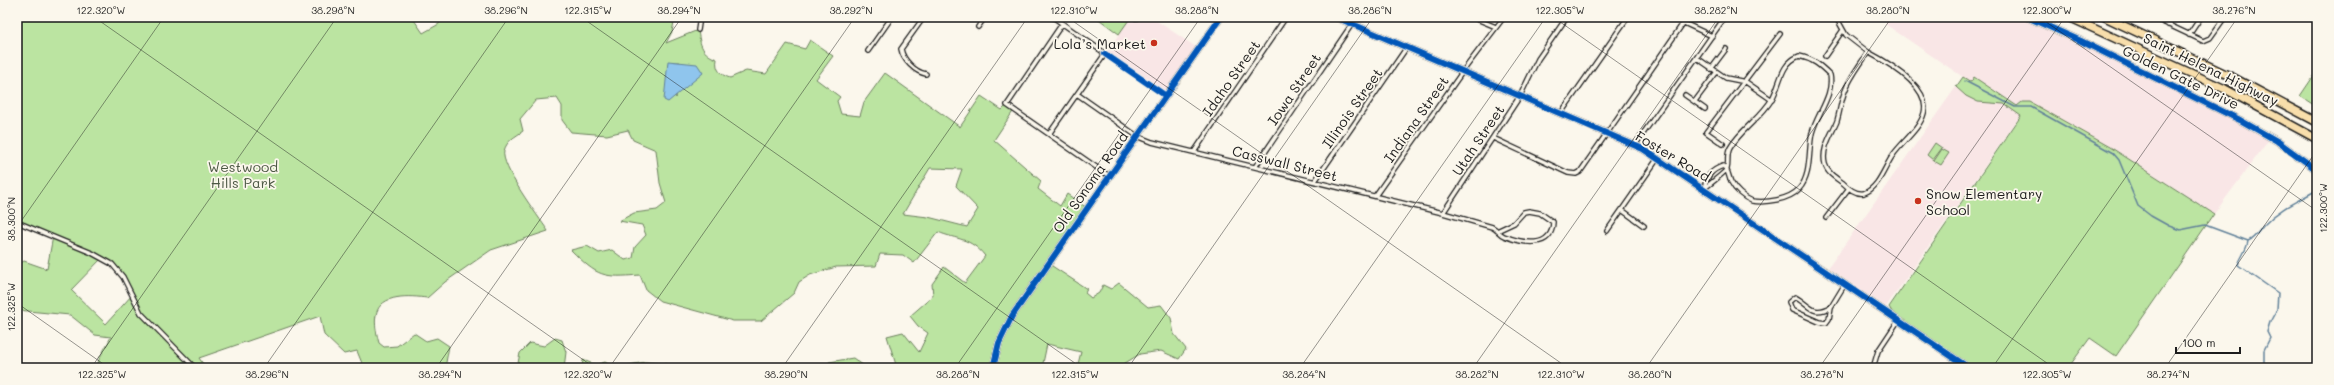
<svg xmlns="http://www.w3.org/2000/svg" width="2334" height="385" font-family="Mali,sans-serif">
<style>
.built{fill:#f9e6e6}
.green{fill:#bbe4a1;stroke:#6c805e;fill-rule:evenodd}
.water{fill:#8fc5ed;stroke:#618199}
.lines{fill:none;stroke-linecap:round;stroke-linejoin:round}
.stream{stroke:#618199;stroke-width:1.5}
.street-casing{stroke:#1c1c1c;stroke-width:6}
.secondary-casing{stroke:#1c1c1c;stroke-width:8}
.highway-casing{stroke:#1c1c1c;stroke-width:10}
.street{stroke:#fbf7ec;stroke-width:3.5}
.secondary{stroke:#fbf7ec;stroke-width:5}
.highway{stroke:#f8deab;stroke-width:7}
.cycleway-casing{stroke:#fbf7ec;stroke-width:8}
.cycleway{stroke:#0057b8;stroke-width:6}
.ticks{fill:none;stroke:#1c1c1c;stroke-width:1;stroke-opacity:0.45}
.poi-dot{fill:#c8321e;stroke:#fbf7ec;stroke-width:1.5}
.labels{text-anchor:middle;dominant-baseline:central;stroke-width:3.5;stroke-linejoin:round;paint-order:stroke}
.poi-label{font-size:14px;fill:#1c1c1c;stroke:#fbf7ec;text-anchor:end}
.street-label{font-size:14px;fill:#1c1c1c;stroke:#fbf7ec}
.park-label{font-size:14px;fill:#4c5844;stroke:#fbf7ec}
.neatline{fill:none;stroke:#1c1c1c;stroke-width:1.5}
.ticks-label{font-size:10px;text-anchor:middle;fill:#1c1c1c}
</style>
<rect width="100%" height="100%" fill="#fbf7ec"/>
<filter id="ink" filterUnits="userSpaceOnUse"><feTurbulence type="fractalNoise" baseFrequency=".025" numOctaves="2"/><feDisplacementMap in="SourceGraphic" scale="8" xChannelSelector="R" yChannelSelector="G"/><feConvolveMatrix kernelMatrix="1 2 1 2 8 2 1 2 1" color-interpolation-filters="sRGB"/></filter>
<g filter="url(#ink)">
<path class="built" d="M1131 17H1151L1199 49 1166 96 1105 54Z
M1890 17H2027L2271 137 2214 214 2110 147 2017 106 1974 77 2021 115 1886 307 1828 268 1963 77 1885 24Z"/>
<path class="green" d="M17 17H412L423 33 439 24 442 17H675L672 32 666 43 698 30C700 45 702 54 717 59 715 70 721 75 730 78L746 71 766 74 787 44 805 49 810 40 833 56 816 79 840 97 837 101 841 114 860 116 864 102 885 73 960 127 981 96 1002 110 1007 105 1014 110 994 140 1041 181 1038 189 1060 206 1067 194 1087 208 1049 264 1087 289 1085 293 1091 298 1099 293 1103 285 1111 289 1119 283 1148 307 1161 305 1171 318 1174 334 1186 349 1179 359 1161 351 1140 354 1117 368H1077L1081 352 1047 344 1042 368H897L887 336 903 332 919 352 928 333 918 326 910 316 933 296 932 284 944 267 965 283 985 256C970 237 957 240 938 232L914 263 903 255 880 254 876 266 836 267 810 275 799 282 794 293 761 321H733L660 301 646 290 640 275C603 278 598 277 571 250L587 246 599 253 612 250 625 260 633 258 635 247 646 235 642 225 619 221 634 213 657 210 666 203 660 183 656 150 633 140 628 130 607 135 571 132 562 120V106L557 98 536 100 520 119 523 131C515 137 507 140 504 151 500 166 538 216 548 231L491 250 445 282 427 298C411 296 380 293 376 315 374 324 377 335 379 343L384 347 397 346 414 333 426 341 437 338 449 346 445 368H364L357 351 344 354 324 335 320 316 199 358 206 368H97L99 359 111 337 95 335 70 315 17 310V265L24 261 47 269 53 236 17 222ZM672 62H680L676 98ZM930 168 962 169 956 186 978 209 967 227 928 217 903 214ZM102 258C118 267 124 279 132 295L106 324 71 290Z
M1096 17H1131L1119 34Z
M2317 71V107L2300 96Z
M1963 77 1971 82 1974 77 2017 106 2022 102H2030L2110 147 2214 214 2116 356 2090 338 2068 368H1969L1898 321 1889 307 2021 116 2004 104 1978 102 1966 96 1956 87Z
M1935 143 1942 148 1933 160 1927 155Z
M1942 149 1949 153 1941 165 1934 161Z
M555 338 562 340 566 352 564 368H517L520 353 530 343 544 346Z
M853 358 867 368H829V362Z
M583 360 596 365 605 362 615 368H582Z
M645 362 666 364 670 368H624L629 365Z"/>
<path class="water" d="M668 61 697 64 703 73 668 102 664 100Z"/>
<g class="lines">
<path class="stream" d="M1965 81 2015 107H2031L2113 153 2119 160 2138 206 2151 216 2169 226 2180 230 2205 225 2248 241C2247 250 2241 256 2238 265L2278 293 2277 309 2270 322 2267 332 2270 338 2264 350V368
M2248 241C2256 238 2259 230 2265 224 2280 208 2298 201 2317 190"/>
<defs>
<path id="street" d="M924 17 901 49C903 60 915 72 926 74
M1053 17 1166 96
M1136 17V18
M1472 17 1496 27
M1671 17 1712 36
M1836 17 1846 35 1868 52
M2152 17 2203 41 2210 38 2225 17
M1062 24 1007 105 1109 176
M2168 25 2173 17
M978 27 985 17
M698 30 700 17
M2189 35 2201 17
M868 51 892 17
M1868 52C1887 62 1931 87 1924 113 1920 129 1902 142 1893 155 1885 166 1879 188 1864 193 1856 195 1848 188 1843 183 1836 178 1827 173 1825 164 1821 148 1832 134 1837 121 1840 111 1841 100 1845 91 1850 77 1861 64 1868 52Z
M1825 56 1843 30
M1697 58 1726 78 1746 82 1772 100
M1711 69 1726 49
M1077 94 1137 136 1152 142 1443 213 1492 227C1498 230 1499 234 1504 236 1522 243 1552 250 1553 222L1540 213 1529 211 1524 212 1514 223 1499 230
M1685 95 1705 109
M1695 101 1716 73
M1561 113 1628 17
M1049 134 1105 54
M1493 138 1568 173 1576 174 1580 172 1684 22
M1723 144 1706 132 1780 34
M1635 145 1725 17
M1194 152 1286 17
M1255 167 1352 24
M1315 181 1407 47
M1704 188C1707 187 1726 171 1727 169 1729 162 1726 155 1730 148 1741 129 1761 118 1772 99 1781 83 1780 64 1799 56 1813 59 1820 65 1830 75 1834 95 1817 114 1812 133 1808 150 1812 175 1799 189 1789 200 1766 203 1752 201 1744 198 1735 190 1731 182 1728 176 1729 170 1723 166 1711 170 1707 176 1704 188
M1375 196 1463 71 1504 17
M1622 210 1644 226
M1443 213 1520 96 1538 59 1567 17
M1826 218 1849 188
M17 222 92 253 112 264 123 277 141 313 195 368
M1607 231 1658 158
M1831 307C1812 317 1810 305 1795 297L1789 302 1792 310 1819 322 1826 323 1829 319 1831 307 1845 284
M1873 368 1878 351 1898 321"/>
<path id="secondary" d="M1336 17 1643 149 1969 368
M2027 17 2081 41 2240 120 2277 141 2317 170
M993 368 999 343 1012 316 1221 17"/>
<path id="highway" d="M2069 17 2225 89 2317 139
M2105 17 2232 77 2317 122"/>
</defs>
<use href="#street" class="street-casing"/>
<use href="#secondary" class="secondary-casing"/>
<use href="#highway" class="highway-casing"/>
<use href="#street" class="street"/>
<use href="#secondary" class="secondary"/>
<use href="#highway" class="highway"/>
<defs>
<path id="cycleway" d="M1336 17 1643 149 1969 368
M2027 17 2081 41 2240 120 2277 141 2317 170
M1105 54 1166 96
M993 368 999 343 1012 316 1221 17"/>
</defs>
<use href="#cycleway" class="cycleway-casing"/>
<use href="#cycleway" class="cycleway"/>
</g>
</g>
<path class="ticks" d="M94 17 595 368M581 17 1082 368M1067 17 1568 368M1553 17 2054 368M2039 17 2317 211M17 227 164 17M17 303 109 368M91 368 337 17M264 368 509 17M436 368 682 17M609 368 855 17M782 368 1028 17M955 368 1201 17M1128 368 1373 17M1300 368 1546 17M1473 368 1719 17M1646 368 1892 17M1819 368 2065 17M1992 368 2238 17M2165 368 2317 150"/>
<g class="poi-dot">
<circle cx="1154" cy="43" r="4"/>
<circle cx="1918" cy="201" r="4"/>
</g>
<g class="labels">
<g class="poi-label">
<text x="1146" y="43">Lola’s Market</text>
<text x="1926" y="193" text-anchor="start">Snow Elementary<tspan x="1926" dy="16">School</tspan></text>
</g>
<g class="street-label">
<text transform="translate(2211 69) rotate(26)">Saint Helena Highway</text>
<text transform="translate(2181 77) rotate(26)">Golden Gate Drive</text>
<text transform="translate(1231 78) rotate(-55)">Idaho Street</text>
<text transform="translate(1294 89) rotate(-56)">Iowa Street</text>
<text transform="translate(1352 108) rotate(-55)">Illinois Street</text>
<text transform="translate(1416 119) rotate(-55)">Indiana Street</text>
<text transform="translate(1478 140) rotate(-56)">Utah Street</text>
<text transform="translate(1673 156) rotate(31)">Foster Road</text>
<text transform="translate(1285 163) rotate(14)">Casswall Street</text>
<text transform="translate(1090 182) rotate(-55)">Old Sonoma Road</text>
</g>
<g class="park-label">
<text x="243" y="166">Westwood<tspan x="243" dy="16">Hills Park</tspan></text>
</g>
</g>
<rect width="2334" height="385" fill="none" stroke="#fbf7ec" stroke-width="44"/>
<path d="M2176 347v6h64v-6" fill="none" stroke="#1c1c1c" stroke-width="2"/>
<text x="2182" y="347" font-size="12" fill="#1c1c1c" stroke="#fbf7ec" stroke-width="3" paint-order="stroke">100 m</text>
<rect x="22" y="22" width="2290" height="341" class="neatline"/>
<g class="ticks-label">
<text x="101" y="14">122.320°W</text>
<text x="333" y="14">38.298°N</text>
<text x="506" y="14">38.296°N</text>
<text x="588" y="14">122.315°W</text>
<text x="679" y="14">38.294°N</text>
<text x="851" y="14">38.292°N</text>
<text x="1074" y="14">122.310°W</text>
<text x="1197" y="14">38.288°N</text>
<text x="1370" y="14">38.286°N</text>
<text x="1560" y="14">122.305°W</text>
<text x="1716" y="14">38.282°N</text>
<text x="1888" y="14">38.280°N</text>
<text x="2047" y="14">122.300°W</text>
<text x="2234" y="14">38.276°N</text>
<text transform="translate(2323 208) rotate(-90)" y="4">122.300°W</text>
<text transform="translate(11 219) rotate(-90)" y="4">38.300°N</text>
<text transform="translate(11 307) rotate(-90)" y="4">122.325°W</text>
<text x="102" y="378">122.325°W</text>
<text x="267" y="378">38.296°N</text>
<text x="440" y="378">38.294°N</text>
<text x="588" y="378">122.320°W</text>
<text x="786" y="378">38.290°N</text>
<text x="958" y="378">38.288°N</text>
<text x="1075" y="378">122.315°W</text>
<text x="1304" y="378">38.284°N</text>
<text x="1477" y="378">38.282°N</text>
<text x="1561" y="378">122.310°W</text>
<text x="1650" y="378">38.280°N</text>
<text x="1822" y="378">38.278°N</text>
<text x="2047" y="378">122.305°W</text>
<text x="2168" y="378">38.274°N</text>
</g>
</svg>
